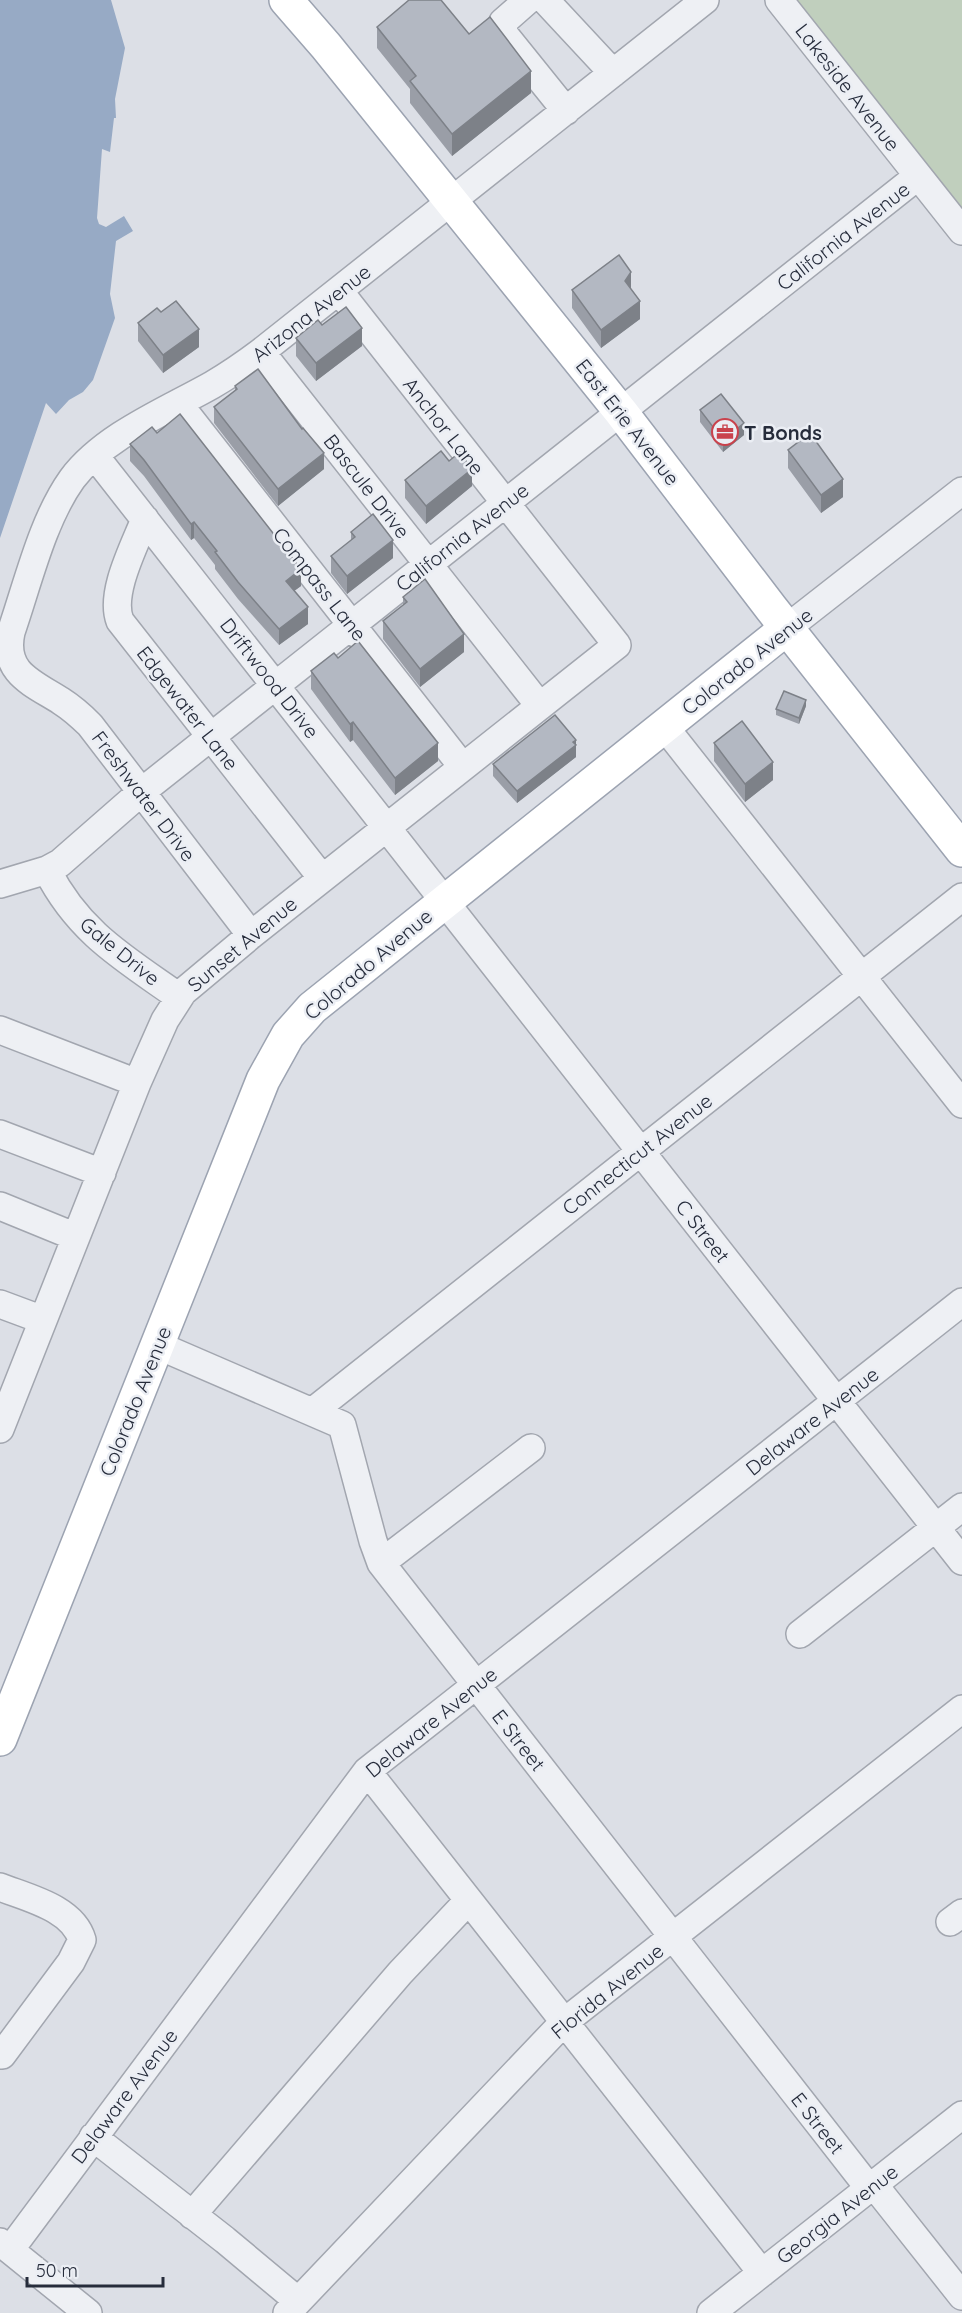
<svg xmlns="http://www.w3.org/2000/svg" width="962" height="2313" font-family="Quicksand,sans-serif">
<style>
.green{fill:#c0cfbd}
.water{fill:#97aac5}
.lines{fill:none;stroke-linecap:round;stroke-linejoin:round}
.minor-casing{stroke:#a2a6af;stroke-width:30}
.major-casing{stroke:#9ca3b1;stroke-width:36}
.minor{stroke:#eef0f4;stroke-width:27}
.major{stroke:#fff;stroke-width:33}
.wall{fill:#9a9ea7}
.shaded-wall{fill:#7d8188}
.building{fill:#b3b8c2;stroke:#7d8188;stroke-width:1.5}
.labels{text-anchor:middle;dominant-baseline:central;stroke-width:5;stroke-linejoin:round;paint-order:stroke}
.street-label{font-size:20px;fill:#262c3b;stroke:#ebeef4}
.poi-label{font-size:20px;font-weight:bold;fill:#262c3b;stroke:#ebeef4;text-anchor:start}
</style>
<rect width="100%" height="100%" fill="#dcdfe6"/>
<path class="green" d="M794 0H962V213Z"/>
<path class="water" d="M0 0H111L125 48 115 99 116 118H114L110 152 102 149 97 218 99 224 106 227 124 216 133 231 116 241 110 294 115 318 93 380 83 392 69 400 56 414 46 403 0 538Z"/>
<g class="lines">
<defs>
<path id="minor" d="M528 0 503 22 504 34 566 111
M545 0 613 73
M779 0 962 231
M261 352 539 705
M178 403 462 766
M95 456 962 1561
M145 519C135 545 109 593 120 621L322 878
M787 628 962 491
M664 726 962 1104
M47 870C79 933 124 958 179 997
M0 884 47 870 60 863 140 793 918 176
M251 935 90 725C81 716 72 708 61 701 33 683 2 673 11 632 28 583 42 521 72 479 104 436 166 411 212 385 229 375 245 364 261 352L705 0
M0 1030 137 1083
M0 1134 102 1173
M0 1206 76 1237
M0 1304 43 1320
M157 1345 342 1425 373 1541 381 1563 869 2188
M312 1412 962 897
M0 1429 137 1083 165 1020 183 992 251 935 617 645 339 291
M381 1563 531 1448
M800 1634 962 1507
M367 1771 762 2273
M0 1887C28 1898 73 1908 82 1940L71 1962 2 2055
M950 1922 962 1913
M93 2137 225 2240 298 2301
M874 2185 962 2296
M192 2215 400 1973 468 1901
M0 2242 88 2313
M10 2250 367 1771 962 1302
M287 2313 563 2023 962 1709
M711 2313 962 2115"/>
<path id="major" d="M286 0 326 46 621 412 771 608 962 850
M0 1739 263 1080 288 1035 312 1008 787 628"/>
</defs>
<use href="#minor" class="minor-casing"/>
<use href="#major" class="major-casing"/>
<use href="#minor" class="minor"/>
<use href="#major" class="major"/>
</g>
<path class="wall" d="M377 27 469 34 531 93 452 156 410 103V89L377 48Z
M631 289 640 319 601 348 572 308V290Z
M138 323 199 347 163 373 138 341Z
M322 325 362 346 316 381 296 356V338Z
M235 386 302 429 324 469 278 506 214 423V407L235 391Z
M700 410 744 435 723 452 700 422Z
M130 444 301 586 294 591 308 624 279 645 238 599 215 569V565L194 538 191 540 144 476 130 461Z
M788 450 843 497 821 513 788 468Z
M449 461 472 486 426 524 405 498V480Z
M351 532 393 558 347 594 331 573V556L351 541Z
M403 597 464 652 420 687 383 639V621L403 605Z
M338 658 438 761 395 795 353 740 350 742 311 689V671Z
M806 706 799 724 776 715V709Z
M576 740V757L517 803 493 776V764Z
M714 743 773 780 745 802 714 761Z"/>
<path class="shaded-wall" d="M531 71V93L452 156V134Z
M631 272V290L625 281Z
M640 301V319L601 348V330Z
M362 328V346L316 381V363Z
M199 329V347L163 373V355Z
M744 423V435L723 452V440Z
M324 453V469L278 506V489Z
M472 469V486L426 524V506Z
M843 479V497L821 513V495Z
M194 522V538L191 540V524Z
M393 540V558L347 594V576Z
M301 569V586L286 597V581Z
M308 607V624L279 645V629Z
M464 634V652L420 687V669Z
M806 700V706L799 724V718Z
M353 722V740L350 742V724Z
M576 740V757L517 803V791Z
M438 743V761L395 795V778Z
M773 762V780L745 802V784Z"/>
<path class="building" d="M409 0H441L469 34 490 17 531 71 452 134 410 81 416 76 377 27Z
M619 255 631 272 625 281 640 301 601 330 572 290Z
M176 301 199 329 163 355 138 323 157 308 161 312Z
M346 307 362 328 316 363 296 338 318 320 322 325Z
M258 369 302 429 303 428 324 453 278 489 214 407 237 389 235 386Z
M721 394 744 423 723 440 700 410Z
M180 414 301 569 286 581 308 607 279 629 238 582 215 552 217 551 194 522 191 524 144 460 130 444 152 427 157 433Z
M810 433 843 479 821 495 788 450Z
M441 451 449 461 460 452 472 469 426 506 405 480Z
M373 514 393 540 347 576 331 556 355 537 351 532Z
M425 579 464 634 420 669 383 621 407 602 403 597Z
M358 641 438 743 395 778 353 722 350 724 311 671 334 653 338 658Z
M784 691 806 700 799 718 776 709Z
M555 715 576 740 573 742 576 745 517 791 493 764Z
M742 721 773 762 745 784 714 743Z"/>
<defs>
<symbol id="office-ring" viewBox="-11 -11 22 22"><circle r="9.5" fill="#ebeef4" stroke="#c9424c" stroke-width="1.5"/><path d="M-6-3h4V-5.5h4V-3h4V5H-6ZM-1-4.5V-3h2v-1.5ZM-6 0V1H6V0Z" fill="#c9424c"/></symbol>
</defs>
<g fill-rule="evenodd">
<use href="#office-ring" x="710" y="417" width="30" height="30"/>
</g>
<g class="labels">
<g class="street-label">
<text transform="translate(848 87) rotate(52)">Lakeside Avenue</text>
<text transform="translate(843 236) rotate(-38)">California Avenue</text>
<text transform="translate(311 313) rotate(-38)">Arizona Avenue</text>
<text transform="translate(628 422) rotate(52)">East Erie Avenue</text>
<text transform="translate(444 426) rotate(52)">Anchor Lane</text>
<text transform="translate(367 486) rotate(52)">Bascule Drive</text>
<text transform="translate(462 537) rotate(-38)">California Avenue</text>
<text transform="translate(320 584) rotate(52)">Compass Lane</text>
<text transform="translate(747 661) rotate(-38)">Colorado Avenue</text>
<text transform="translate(270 678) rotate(52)">Driftwood Drive</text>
<text transform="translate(188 708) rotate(52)">Edgewater Lane</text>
<text transform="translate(144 796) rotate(53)">Freshwater Drive</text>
<text transform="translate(242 944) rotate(-40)">Sunset Avenue</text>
<text transform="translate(120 951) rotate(39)">Gale Drive</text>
<text transform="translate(368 964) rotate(-40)">Colorado Avenue</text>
<text transform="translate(637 1154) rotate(-38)">Connecticut Avenue</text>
<text transform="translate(703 1231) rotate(52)">C Street</text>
<text transform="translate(135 1401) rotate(-68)">Colorado Avenue</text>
<text transform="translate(812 1421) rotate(-38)">Delaware Avenue</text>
<text transform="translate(431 1722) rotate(-39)">Delaware Avenue</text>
<text transform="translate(519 1740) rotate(52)">E Street</text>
<text transform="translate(607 1991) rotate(-39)">Florida Avenue</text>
<text transform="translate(124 2096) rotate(-53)">Delaware Avenue</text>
<text transform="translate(818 2123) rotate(52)">E Street</text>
<text transform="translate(837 2214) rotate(-38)">Georgia Avenue</text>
</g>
<g class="poi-label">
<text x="744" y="432">T Bonds</text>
</g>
</g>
<path d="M27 2277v9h136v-9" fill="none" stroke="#262c3b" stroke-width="3"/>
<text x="36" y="2277" font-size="18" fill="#262c3b" stroke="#ebeef4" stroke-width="4.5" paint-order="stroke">50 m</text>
</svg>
